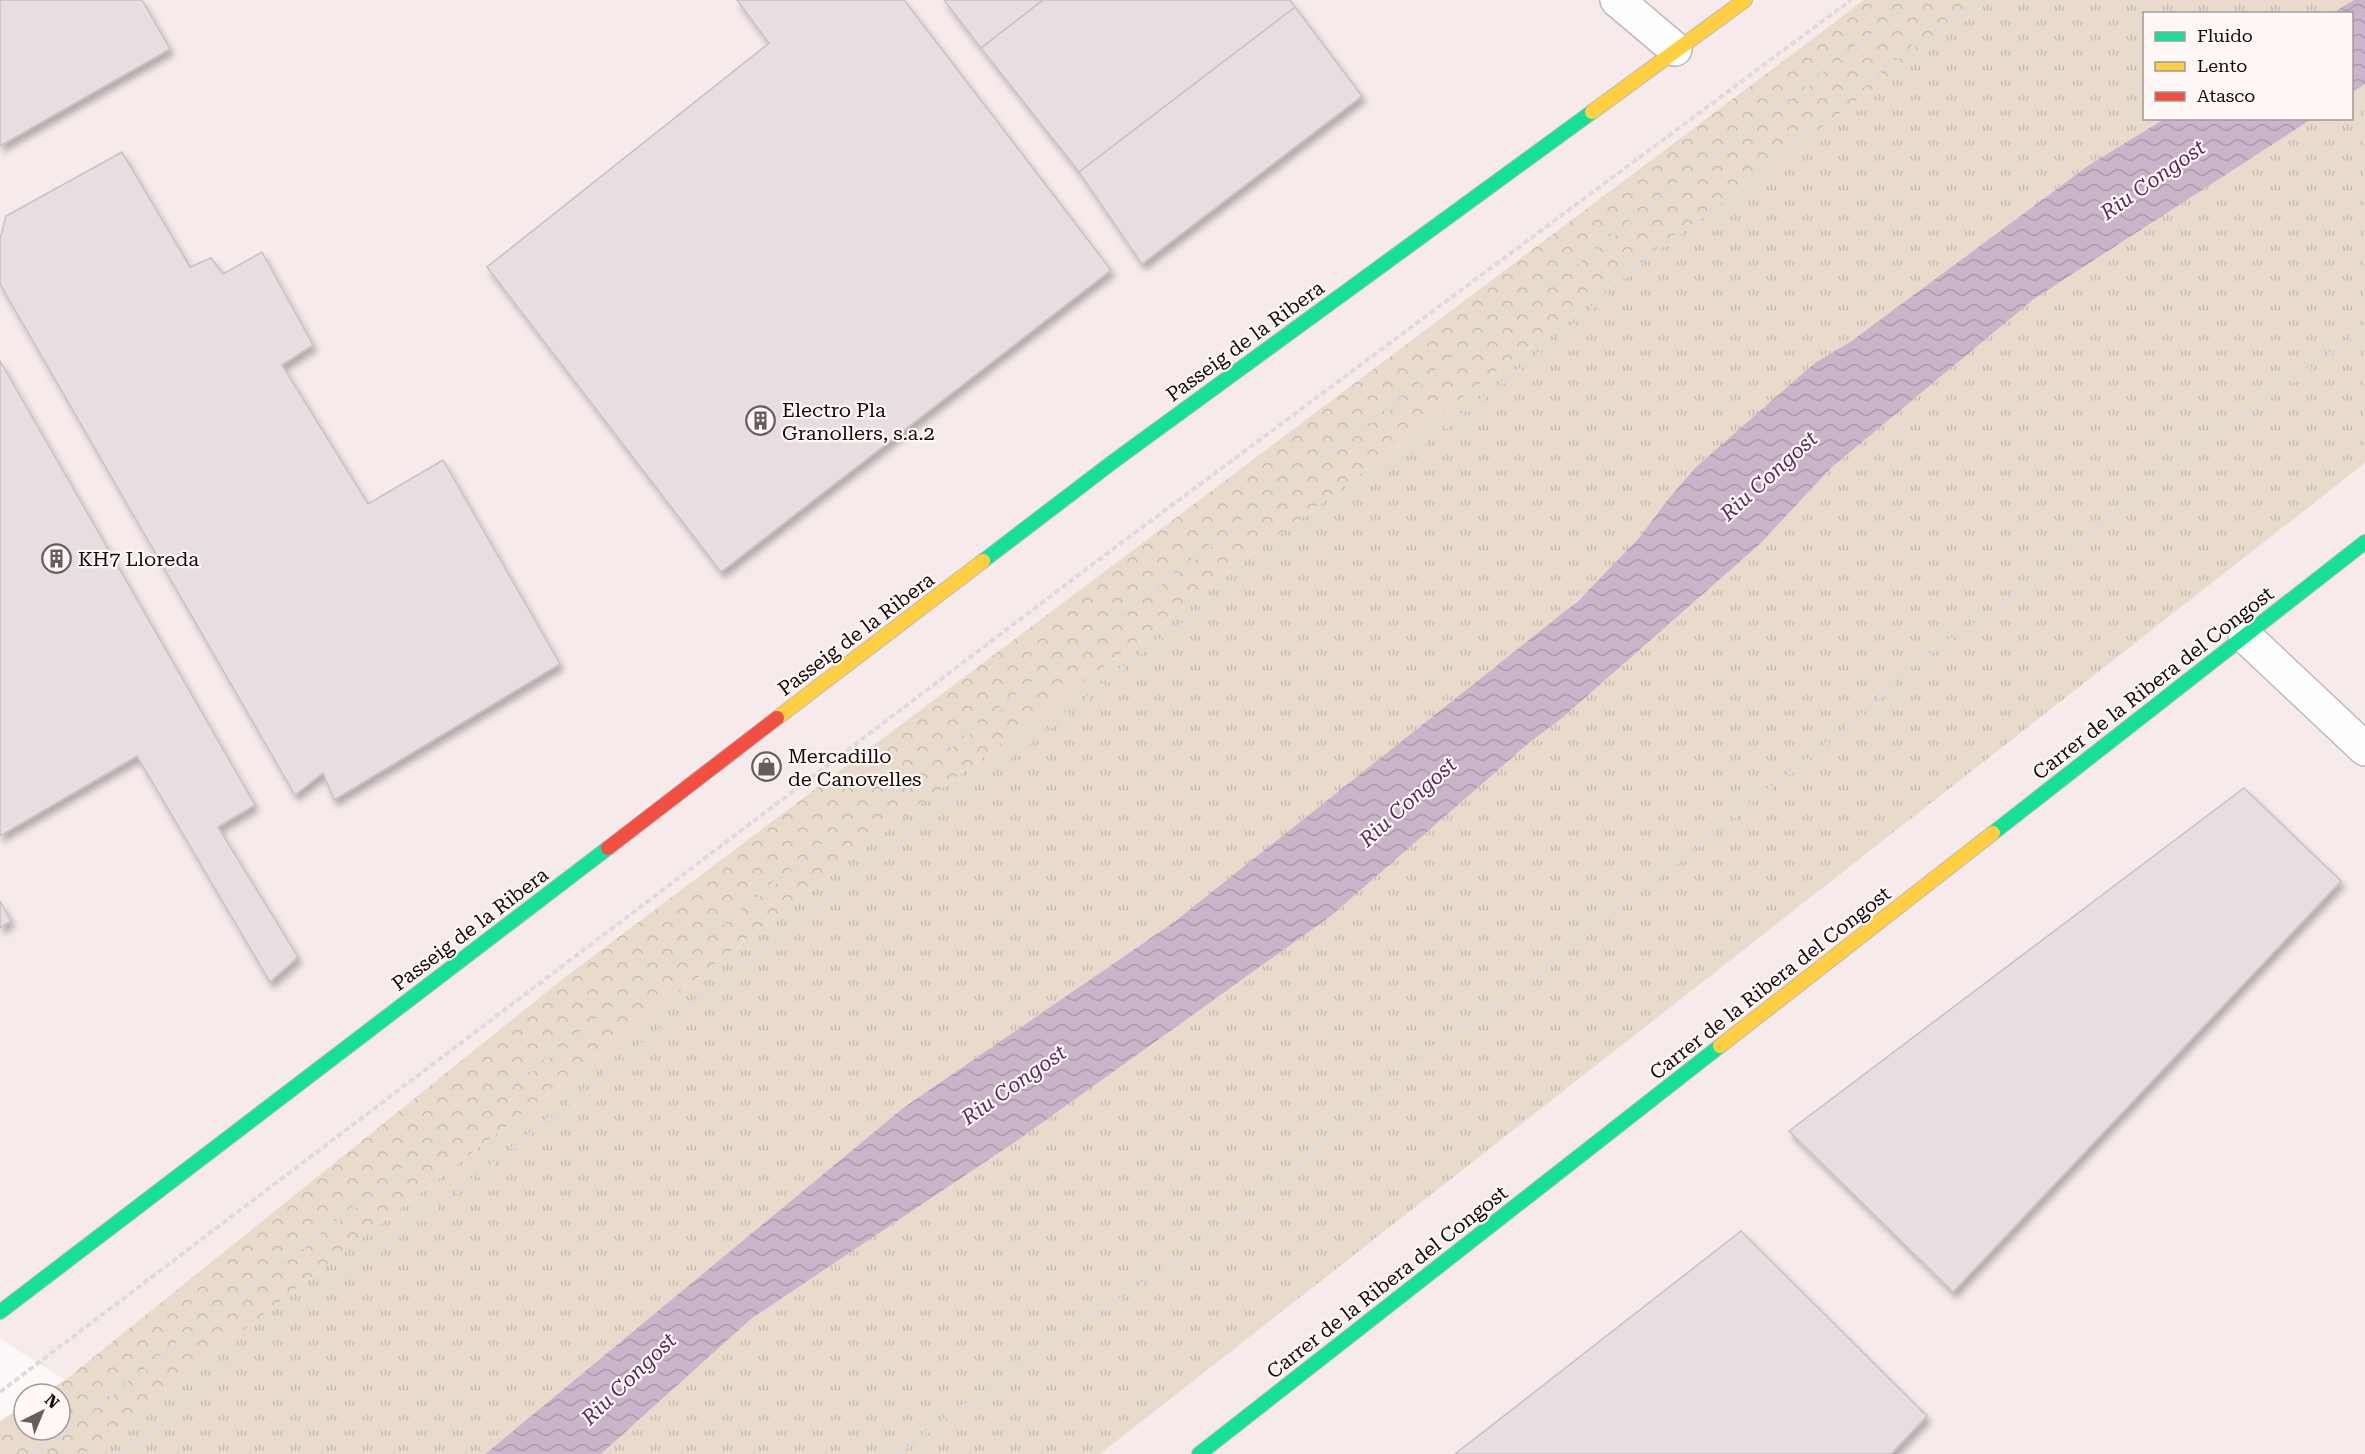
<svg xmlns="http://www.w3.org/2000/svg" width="2365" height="1454" font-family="'Roboto Serif',serif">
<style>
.built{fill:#f6ebea}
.grass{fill:url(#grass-tufts)}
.park{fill:url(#park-crowns)}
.water{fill:url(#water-waves)}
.building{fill:#e6dee1;stroke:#c8c0c3;stroke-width:1.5;filter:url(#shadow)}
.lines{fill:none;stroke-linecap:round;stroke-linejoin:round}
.street-casing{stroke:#bfb8b8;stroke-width:36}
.fast-casing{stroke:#bfb8b8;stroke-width:16}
.slow-casing{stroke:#bfb8b8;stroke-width:16}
.jam-casing{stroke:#bfb8b8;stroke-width:16}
.path{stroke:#dedbdb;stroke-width:4;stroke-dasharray:6 3;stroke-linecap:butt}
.street{stroke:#fffefe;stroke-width:33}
.fast{stroke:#16e098;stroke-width:14}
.slow{stroke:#ffcf43;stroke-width:14}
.jam{stroke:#f24e42;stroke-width:14}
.labels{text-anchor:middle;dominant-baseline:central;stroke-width:4.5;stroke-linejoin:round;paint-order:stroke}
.street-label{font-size:20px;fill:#150a0a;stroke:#fff8f7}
.poi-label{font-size:20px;fill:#150a0a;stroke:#fff8f7;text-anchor:start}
.water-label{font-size:21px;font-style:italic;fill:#562e58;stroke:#fff8f7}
</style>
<defs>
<pattern id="grass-tufts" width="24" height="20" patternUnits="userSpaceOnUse" patternTransform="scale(1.5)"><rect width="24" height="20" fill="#e8dbcc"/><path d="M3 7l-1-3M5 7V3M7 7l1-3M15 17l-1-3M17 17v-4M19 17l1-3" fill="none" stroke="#c6bbae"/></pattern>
<pattern id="park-crowns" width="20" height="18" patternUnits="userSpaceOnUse" patternTransform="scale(1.5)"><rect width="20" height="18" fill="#e8dbcc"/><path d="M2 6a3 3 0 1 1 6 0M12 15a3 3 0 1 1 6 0" fill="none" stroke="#c6bbae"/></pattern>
<pattern id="water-waves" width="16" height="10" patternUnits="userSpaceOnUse" patternTransform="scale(1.5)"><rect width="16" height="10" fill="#cab4c9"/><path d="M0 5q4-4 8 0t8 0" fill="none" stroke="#ad99ab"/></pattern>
<filter id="shadow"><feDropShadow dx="3.5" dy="6" stdDeviation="3" flood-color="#0004"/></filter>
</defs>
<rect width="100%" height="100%" fill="#fdf9f9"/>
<path class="built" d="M0 0H1864L560 981 65 1380 0 1339Z
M2365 463V1454H1100L2234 564Z"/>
<path class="grass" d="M1991 0H2354L2332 13 2144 14V118L2164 119 2089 165 1850 342 1816 362 1682 483 1638 539 1596 584 1563 613 1174 922 903 1108 485 1454H84L930 797Z
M2365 84V463L1100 1454H601L751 1319 1021 1138 1331 916 1529 743 1561 719 1760 544 1831 468 2034 299 2312 119 2352 118V93Z"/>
<path class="park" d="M1864 0H1991L930 797 84 1454H0V1421L24 1406V1430H60V1394H42L65 1380 560 981Z"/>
<path class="water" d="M2354 0H2365V84L2352 93V14L2332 13Z
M2164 119H2312L2034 299 1831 468 1760 544 1561 719 1529 743 1331 916 1021 1138 751 1319 601 1454H485L903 1108 1174 922 1579 600 1638 539 1670 497 1695 468 1816 362 1850 342 2089 165Z"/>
<path class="building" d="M0 0H142L170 49 0 146Z
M737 0H904L1111 270 721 572 487 267 769 43Z
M944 0H1043L981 48Z
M1043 0H1290L1295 7 1079 172 981 48Z
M1295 7 1362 96 1142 264 1079 172Z
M122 152 190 267 211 258 223 274 262 252 313 345 282 365 368 504 443 460 560 664 334 800 323 773 295 795 0 284V239L6 216Z
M0 361 255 805 218 827 298 957 270 982 137 756 0 836Z
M2244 788 2341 881 1953 1292 1789 1131Z
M0 901 11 921 0 928Z
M1741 1231 1927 1416 1891 1454H1455Z"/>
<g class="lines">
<defs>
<path id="street" d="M1617 0 1675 49
M2245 636 2365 749"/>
<path id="fast" d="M983 561 1114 461 1592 112
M1993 833 2365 542
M0 1312 608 848
M1199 1454 1720 1046"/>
<path id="slow" d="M1592 112 1745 0
M777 718 983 561
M1720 1046 1993 833"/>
<path id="jam" d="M608 848 777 718"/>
</defs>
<use href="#street" class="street-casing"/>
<use href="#fast" class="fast-casing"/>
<use href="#slow" class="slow-casing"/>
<use href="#jam" class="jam-casing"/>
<path class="path" d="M0 1392 1105 555 1851 0
M29 1454 61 1434 1917 0
M122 1454 158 1428 234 1364 268 1340 316 1300 487 1169 738 967 821 907 935 814 1088 698 1146 649 1193 617 1256 567 1456 420 1569 330 1642 261 1731 195 1894 60 1980 0
M895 1454 1198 1245 1259 1200 1370 1099 1450 1034 1505 1001 1544 970 1591 930 1858 719 1916 662 1994 612 2112 514 2213 437 2365 329"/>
<use href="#street" class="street"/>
<use href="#fast" class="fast"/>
<use href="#slow" class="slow"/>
<use href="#jam" class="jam"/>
</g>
<defs>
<symbol id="building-ring" viewBox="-11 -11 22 22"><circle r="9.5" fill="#fff8f7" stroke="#665e5e" stroke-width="1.5"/><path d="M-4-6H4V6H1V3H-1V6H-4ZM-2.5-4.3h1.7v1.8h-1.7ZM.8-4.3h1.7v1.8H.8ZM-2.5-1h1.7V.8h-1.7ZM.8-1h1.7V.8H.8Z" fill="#665e5e"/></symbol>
<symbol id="shop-ring" viewBox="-11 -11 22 22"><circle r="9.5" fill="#fff8f7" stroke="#665e5e" stroke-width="1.5"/><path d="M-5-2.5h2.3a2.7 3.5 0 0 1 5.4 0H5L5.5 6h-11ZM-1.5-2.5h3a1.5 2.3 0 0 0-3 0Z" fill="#665e5e"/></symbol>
</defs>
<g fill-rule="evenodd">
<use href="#building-ring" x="744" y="404" width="33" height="33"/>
<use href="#building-ring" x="40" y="542" width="33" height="33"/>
<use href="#shop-ring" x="750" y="750" width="33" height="33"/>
</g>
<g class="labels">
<g class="street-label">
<text transform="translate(1245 341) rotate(-36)">Passeig de la Ribera</text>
<text transform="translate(856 634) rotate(-37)">Passeig de la Ribera</text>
<text transform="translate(2153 683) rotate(-38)">Carrer de la Ribera del Congost</text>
<text transform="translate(470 929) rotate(-37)">Passeig de la Ribera</text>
<text transform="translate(1770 983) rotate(-38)">Carrer de la Ribera del Congost</text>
<text transform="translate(1387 1282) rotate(-38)">Carrer de la Ribera del Congost</text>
</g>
<g class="poi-label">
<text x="782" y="410">Electro Pla<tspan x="782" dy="23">Granollers, s.a.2</tspan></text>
<text x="78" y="559">KH7 Lloreda</text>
<text x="788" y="756">Mercadillo<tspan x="788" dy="23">de Canovelles</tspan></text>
</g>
<g class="water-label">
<text transform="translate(2153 180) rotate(-35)">Riu Congost</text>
<text transform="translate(1769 476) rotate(-42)">Riu Congost</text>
<text transform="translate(1408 802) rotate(-42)">Riu Congost</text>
<text transform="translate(1014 1085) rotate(-35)">Riu Congost</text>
<text transform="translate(629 1379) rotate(-44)">Riu Congost</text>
</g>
</g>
<rect x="2143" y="12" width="210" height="108" fill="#fff8f7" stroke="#a19998" stroke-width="1.5"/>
<rect x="2155" y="32" width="30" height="9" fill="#16e098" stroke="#a19998" stroke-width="1.5"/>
<text x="2197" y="42" font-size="18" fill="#150a0a">Fluido</text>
<rect x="2155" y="62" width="30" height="9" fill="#ffcf43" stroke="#a19998" stroke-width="1.5"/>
<text x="2197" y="72" font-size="18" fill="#150a0a">Lento</text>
<rect x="2155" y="92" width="30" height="9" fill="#f24e42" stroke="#a19998" stroke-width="1.5"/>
<text x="2197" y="102" font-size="18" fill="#150a0a">Atasco</text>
<g transform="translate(42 1412) rotate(43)"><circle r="28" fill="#fff8f7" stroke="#a19998" stroke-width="1.5"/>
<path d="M0-4.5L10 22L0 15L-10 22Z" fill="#665e5e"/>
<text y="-9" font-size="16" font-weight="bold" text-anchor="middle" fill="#150a0a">N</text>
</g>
</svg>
